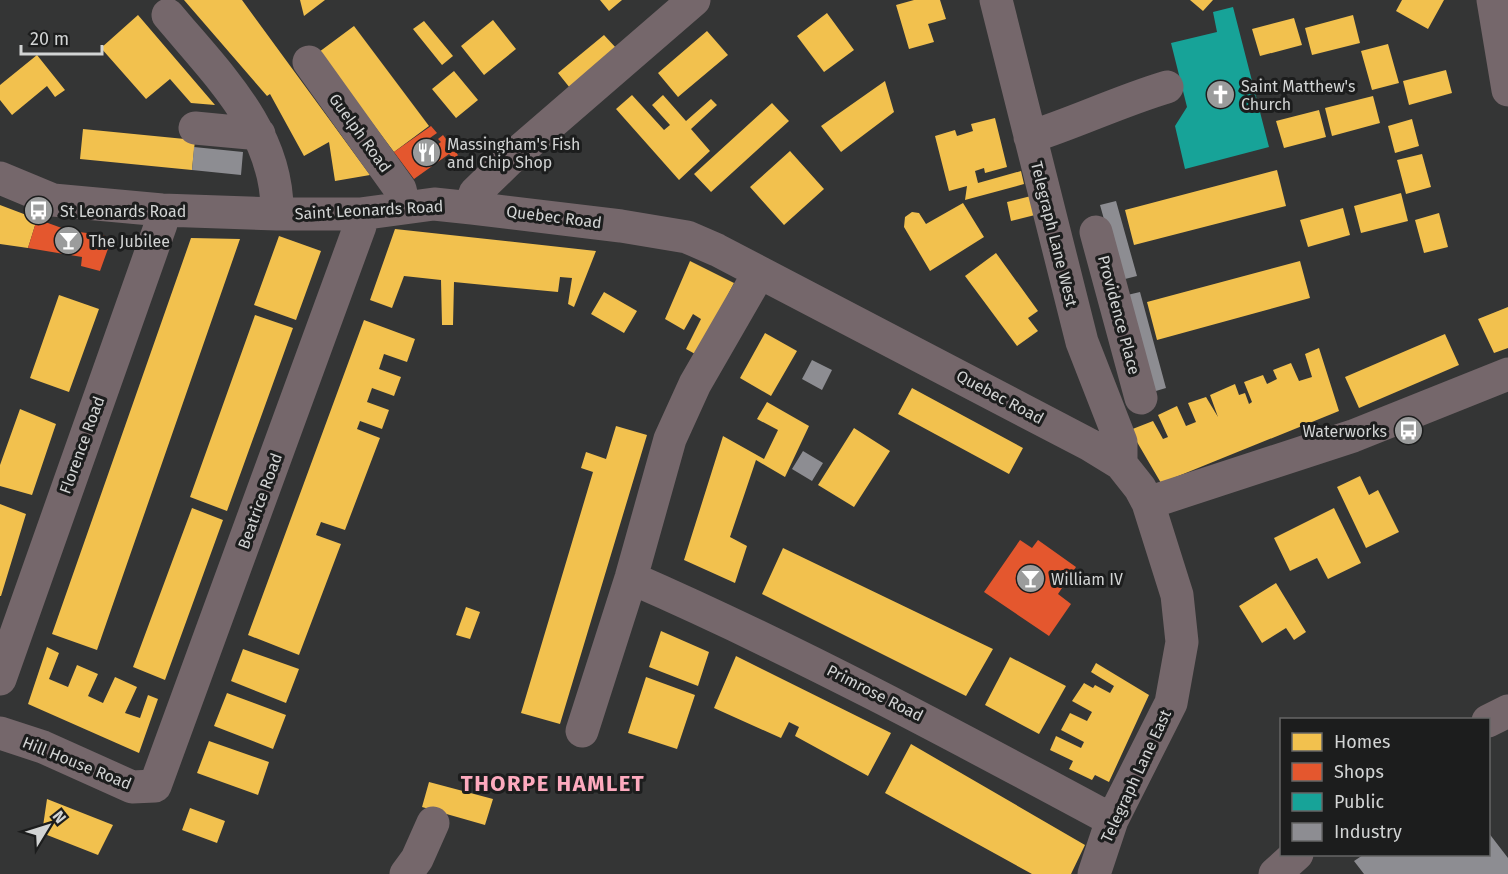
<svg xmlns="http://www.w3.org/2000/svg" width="1508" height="874" font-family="'Fira Sans',sans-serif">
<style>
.homes{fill:#f2c14e}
.shops{fill:#e4572e}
.public{fill:#17a398}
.industry{fill:#8d8d92}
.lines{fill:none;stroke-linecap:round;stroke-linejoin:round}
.minor{stroke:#75676b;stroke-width:33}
.labels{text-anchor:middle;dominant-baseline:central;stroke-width:6;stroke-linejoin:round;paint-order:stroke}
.poi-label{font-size:16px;fill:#d2d4d4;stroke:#1c1d1d;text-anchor:start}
.street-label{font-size:16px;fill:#d2d4d4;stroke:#1c1d1d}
.district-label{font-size:22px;font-weight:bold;letter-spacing:1.5px;fill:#fdaabe;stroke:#1c1d1d}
</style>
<rect width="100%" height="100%" fill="#343535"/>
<path class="homes" d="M184 0H242L370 175 335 181 329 142 304 156 270 94 267 96Z
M300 0H325L304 16Z
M600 0H622L609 11Z
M914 0H940L946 19 928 24 934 42 909 49 896 5Z
M1190 0H1213L1203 11Z
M1402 0H1444L1428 29 1396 11Z
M827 13 854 50 824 72 797 36Z
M138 15 215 105 191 103 170 79 146 99 101 48Z
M1353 15 1360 43 1312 55 1305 28Z
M1294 18 1302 45 1260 56 1252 29Z
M493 20 516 49 484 75 461 46Z
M424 21 453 56 442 65 413 29Z
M354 26 429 126 394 152 319 52Z
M707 31 728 55 678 97 658 73Z
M604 35 617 49 570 88 558 73Z
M1388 44 1399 83 1372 90 1361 51Z
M37 55 65 90 55 97 47 86 12 115 0 100V85Z
M1446 70 1452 93 1409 105 1403 81Z
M454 71 478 100 456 118 432 89Z
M885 81 894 112 841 152 821 126Z
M632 95 664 130 670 125 652 105 663 95 686 121 711 99 717 105 691 129 710 151 679 180 616 109Z
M1373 96 1380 123 1332 136 1325 108Z
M772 103 789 121 711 192 694 174Z
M1319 110 1326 137 1284 148 1276 121Z
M995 118 1007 167 985 173 984 168 975 171 978 183 1021 171 1024 184 965 200 967 186 949 191 935 136 955 130 957 136 973 131 971 124Z
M1412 119 1419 146 1395 153 1388 126Z
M83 129 195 140 192 170 80 159Z
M790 151 824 189 784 225 750 187Z
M1422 154 1431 187 1406 194 1397 160Z
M1277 170 1286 206 1134 245 1125 210Z
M1401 193 1408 221 1361 233 1354 206Z
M1031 196 1035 215 1011 221 1007 202Z
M963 203 984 237 930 271 904 227 905 217 912 212 919 213 926 224Z
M0 205 37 219 28 248 0 244Z
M1343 208 1350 235 1308 247 1300 220Z
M1439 213 1448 247 1424 253 1415 220Z
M395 229 596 251 574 307 568 304 572 278 560 277 558 292 454 282 453 325H442L441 280 404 276 392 308 370 300Z
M279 236 321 251 296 320 254 305Z
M191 238 240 239 97 650 52 634Z
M996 253 1038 311 1028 318 1038 331 1017 346 965 276Z
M690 261 734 283 697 355 686 349 701 319 693 314 684 330 665 319Z
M1300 261 1310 298 1157 340 1147 302Z
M604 292 637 311 624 333 591 314Z
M59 295 99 309 69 392 30 378Z
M1508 307V348L1494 353 1478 319Z
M255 315 293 328 227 511 190 497Z
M364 320 415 339 407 362 384 354 379 369 401 377 394 396 372 388 367 402 389 410 382 429 360 421 357 429 380 438 345 530 321 522 316 535 341 544 299 655 248 635Z
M765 333 797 351 771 396 740 378Z
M1445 334 1459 365 1359 408 1345 377Z
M1319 348 1339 411 1161 483 1130 430 1153 421 1163 439 1168 437 1158 415 1177 406 1186 426 1196 422 1188 403 1206 397 1218 417 1210 395 1235 384 1239 395 1245 393 1249 404 1252 402 1244 382 1263 375 1267 384 1277 379 1273 370 1291 363 1299 381 1312 377 1305 354Z
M912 388 1023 448 1009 474 898 414Z
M767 402 809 426 785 477 756 460 730 537 747 546 735 583 684 560 723 436 764 459 778 430 757 419Z
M20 409 56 424 32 495 0 486V465Z
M616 426 647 435 560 724 521 713 593 472 581 468 586 452 606 459Z
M854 428 890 451 854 507 818 485Z
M1360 476 1369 495 1378 490 1399 532 1366 548 1337 487Z
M0 504 26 514 1 596H0Z
M192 508 223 520 165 680 133 667Z
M1334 508 1361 563 1328 579 1317 558 1290 571 1274 538Z
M783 548 993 649 966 696 762 594Z
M1276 583 1306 632 1294 640 1286 628 1262 643 1239 606Z
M466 607 480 612 470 639 456 635Z
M661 631 709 652 698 686 649 667Z
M47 647 59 653 49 679 68 687 77 665 98 674 88 696 103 703 115 677 137 687 125 713 140 718 148 695 158 699 139 753 28 704Z
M243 649 299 669 286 703 231 681Z
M736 656 891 733 868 776 795 736 799 727 789 722 781 738 714 708Z
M1010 657 1066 686 1039 734 985 705Z
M1096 663 1149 695 1109 782 1095 775 1092 780 1069 769 1073 761 1050 750 1056 736 1081 748 1084 742 1061 730 1070 713 1087 721 1092 712 1072 701 1084 683 1093 688 1095 685 1110 693 1114 686 1091 672Z
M646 677 695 695 677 749 628 733Z
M227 693 286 715 273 749 214 726Z
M209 741 269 762 258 795 197 773Z
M911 744 1085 845 1071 874H1032L885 793Z
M429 782 493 799 485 825 422 807Z
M47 799 113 825 98 855 42 833Z
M190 808 225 821 217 843 182 830Z"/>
<path class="shops" d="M431 126 437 133 427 140 433 148 441 142 438 139 443 135 458 155 454 159 449 154 414 179 394 152Z
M37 219 70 231 104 235 109 246 100 271 81 266 82 257 28 248Z
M1020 540 1032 548 1038 540 1076 567 1058 594 1071 604 1049 636 984 592Z"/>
<path class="public" d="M1233 7 1269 147 1185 169 1175 126 1187 107 1171 43 1217 32 1213 12Z"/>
<path class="industry" d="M194 147 243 152 241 175 192 170Z
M1116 201 1137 276 1121 280 1100 205Z
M1140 292 1166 388 1149 393 1123 296Z
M812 360 832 370 822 390 802 379Z
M803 451 823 463 812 481 792 469Z
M1488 832 1508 858V874H1364L1354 861 1363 855H1488Z"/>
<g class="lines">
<path class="minor" d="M996 0 1082 342 1121 442V464
M1493 0 1508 90
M168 15C217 74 279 132 277 214
M309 62 400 189 404 206
M195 128 259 134
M1030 137C1077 122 1120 101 1167 87
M0 178 53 200 162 210 277 214H360L434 204 472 208 621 226 687 237 717 250 1090 445 1121 464 1140 488 1148 503 1177 595 1182 642 1171 703 1112 820 1094 874
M472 208 475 193 509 160 694 0
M1096 232 1141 398
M1148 503 1353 436 1508 374
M631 578C796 650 954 735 1112 820
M0 679 161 224 162 210
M1488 721 1508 711
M582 731 631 578 670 439 695 384 759 273
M0 733 43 747 132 787 155 786 360 226V214
M406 874 417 859 433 823
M1275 874 1297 854"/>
</g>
<defs>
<symbol id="church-disc" viewBox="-11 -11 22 22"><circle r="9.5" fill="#9b9c9c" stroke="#1c1d1d"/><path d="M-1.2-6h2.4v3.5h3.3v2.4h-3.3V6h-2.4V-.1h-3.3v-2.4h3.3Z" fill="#fff"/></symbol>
<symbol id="restaurant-disc" viewBox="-11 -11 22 22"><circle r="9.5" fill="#9b9c9c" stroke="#1c1d1d"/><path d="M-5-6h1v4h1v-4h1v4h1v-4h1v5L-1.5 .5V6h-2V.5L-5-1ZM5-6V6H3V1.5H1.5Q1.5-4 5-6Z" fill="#fff"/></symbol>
<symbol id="bus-disc" viewBox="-11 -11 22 22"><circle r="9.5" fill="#9b9c9c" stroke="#1c1d1d"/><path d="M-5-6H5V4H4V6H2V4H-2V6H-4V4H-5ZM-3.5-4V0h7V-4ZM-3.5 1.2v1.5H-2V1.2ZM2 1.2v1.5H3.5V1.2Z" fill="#fff"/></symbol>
<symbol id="bar-disc" viewBox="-11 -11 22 22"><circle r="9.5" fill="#9b9c9c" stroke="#1c1d1d"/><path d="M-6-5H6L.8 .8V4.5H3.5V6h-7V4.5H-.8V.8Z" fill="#fff"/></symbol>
</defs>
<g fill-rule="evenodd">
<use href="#church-disc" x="1204" y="78" width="33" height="33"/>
<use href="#restaurant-disc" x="410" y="136" width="33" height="33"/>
<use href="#bus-disc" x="22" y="194" width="33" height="33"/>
<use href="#bar-disc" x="52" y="224" width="33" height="33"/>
<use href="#bus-disc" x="1392" y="414" width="33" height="33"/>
<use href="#bar-disc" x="1014" y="562" width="33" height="33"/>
</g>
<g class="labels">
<g class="poi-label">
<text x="1241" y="86">Saint Matthew's<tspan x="1241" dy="18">Church</tspan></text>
<text x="447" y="144">Massingham's Fish<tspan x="447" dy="18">and Chip Shop</tspan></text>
<text x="60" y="211">St Leonards Road</text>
<text x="89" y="241">The Jubilee</text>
<text x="1387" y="431" text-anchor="end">Waterworks</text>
<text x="1051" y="579">William IV</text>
</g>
<g class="street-label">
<text transform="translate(360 133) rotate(54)">Guelph Road</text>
<text transform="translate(369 210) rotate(-3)">Saint Leonards Road</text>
<text transform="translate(554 217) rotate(7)">Quebec Road</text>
<text transform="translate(1054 234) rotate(76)">Telegraph Lane West</text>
<text transform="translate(1119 315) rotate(75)">Providence Place</text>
<text transform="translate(1000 397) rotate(28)">Quebec Road</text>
<text transform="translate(82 445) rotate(-70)">Florence Road</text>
<text transform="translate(260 501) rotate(-70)">Beatrice Road</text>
<text transform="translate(875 693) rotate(27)">Primrose Road</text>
<text transform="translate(77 763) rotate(22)">Hill House Road</text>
<text transform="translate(1136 776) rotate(-65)">Telegraph Lane East</text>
</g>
<g class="district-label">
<text x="553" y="783">THORPE HAMLET</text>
</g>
</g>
<rect x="1280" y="718" width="210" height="138" fill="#1c1d1d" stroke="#656666" stroke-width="1.5"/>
<rect x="1292" y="733" width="30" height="18" fill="#f2c14e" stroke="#656666" stroke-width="1.5"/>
<text x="1334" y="748" font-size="18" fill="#d2d4d4">Homes</text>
<rect x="1292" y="763" width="30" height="18" fill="#e4572e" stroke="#656666" stroke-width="1.5"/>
<text x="1334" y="778" font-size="18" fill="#d2d4d4">Shops</text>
<rect x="1292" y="793" width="30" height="18" fill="#17a398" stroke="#656666" stroke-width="1.5"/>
<text x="1334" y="808" font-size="18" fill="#d2d4d4">Public</text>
<rect x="1292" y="823" width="30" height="18" fill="#8d8d92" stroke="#656666" stroke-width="1.5"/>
<text x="1334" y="838" font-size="18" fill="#d2d4d4">Industry</text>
<g transform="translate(48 826) rotate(52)" stroke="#1c1d1d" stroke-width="4.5" paint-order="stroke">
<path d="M0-4.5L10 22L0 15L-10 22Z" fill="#d2d4d4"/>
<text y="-9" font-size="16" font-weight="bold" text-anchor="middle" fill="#d2d4d4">N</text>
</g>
<path d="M21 45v9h81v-9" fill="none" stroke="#d2d4d4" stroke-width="3"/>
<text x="30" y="45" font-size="18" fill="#d2d4d4" stroke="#1c1d1d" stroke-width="4.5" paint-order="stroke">20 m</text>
</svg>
